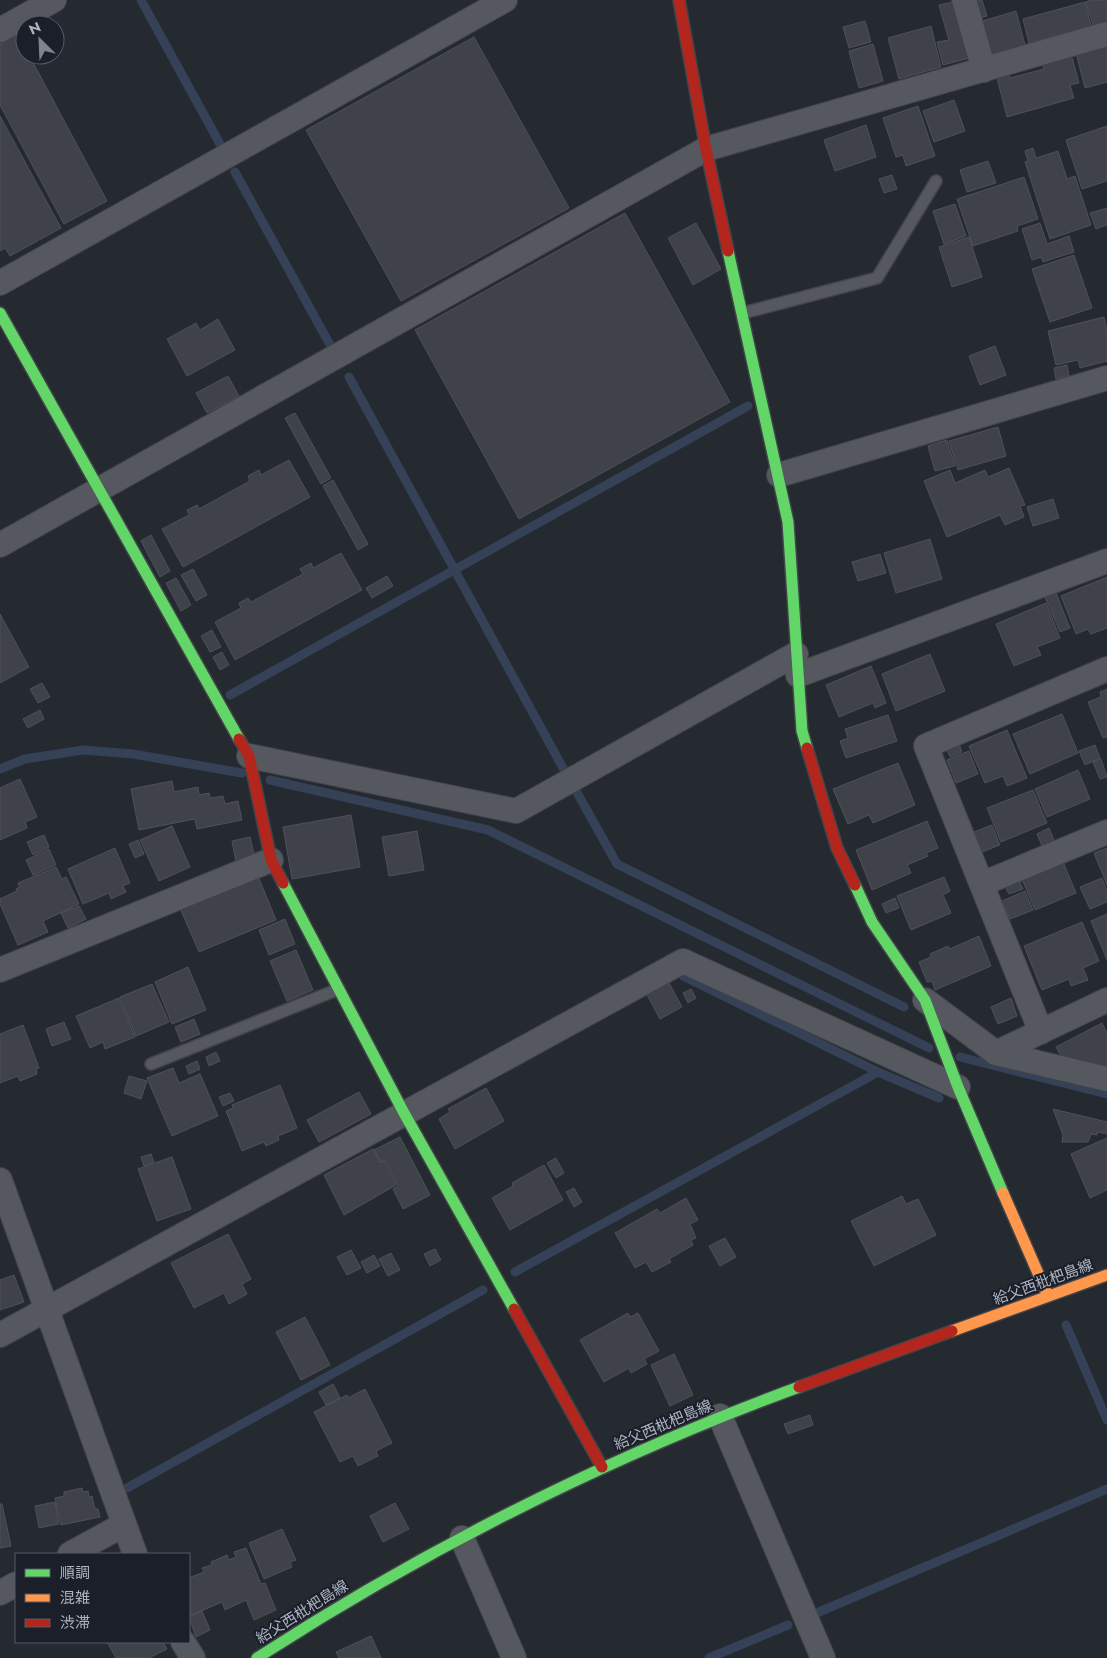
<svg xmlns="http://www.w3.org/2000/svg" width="1107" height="1658" font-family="Jost,'Noto Sans JP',sans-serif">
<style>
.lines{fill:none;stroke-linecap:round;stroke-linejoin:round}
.stream{stroke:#344157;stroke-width:9}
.building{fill:#3f4349;stroke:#4d5158}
.lane-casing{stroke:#414449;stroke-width:14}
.street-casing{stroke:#414449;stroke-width:26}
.fast-casing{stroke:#414449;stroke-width:14}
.slow-casing{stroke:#414449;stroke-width:14}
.jam-casing{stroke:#414449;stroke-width:14}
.lane{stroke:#55585e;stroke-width:11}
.street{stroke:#55585e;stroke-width:24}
.fast{stroke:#63d668;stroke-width:11}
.slow{stroke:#ff974d;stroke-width:11}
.jam{stroke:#b3261e;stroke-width:11}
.labels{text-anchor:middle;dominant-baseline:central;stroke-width:4;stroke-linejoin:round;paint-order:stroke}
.street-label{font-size:15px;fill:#aeb5c2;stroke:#1a1f2a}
</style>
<rect width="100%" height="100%" fill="#252930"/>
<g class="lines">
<path class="stream" d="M141 0 220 144
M235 172 329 343
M349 377 563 768
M230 695 748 406
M0 769 25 759 83 750 133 754 242 773
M270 780 488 830 929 1048
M575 789 617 864 904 1007
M683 976 878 1072 939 1098
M960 1057 1107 1094
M515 1272 878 1072
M1066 1325 1107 1420
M127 1488 483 1290
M819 1612 1107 1489
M709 1658 788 1625"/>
</g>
<path class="building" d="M970 0H982L987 16 976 19Z
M1092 0H1107V21L1093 25 1086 2Z
M958 1 973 57 943 65 937 42 949 40 939 5Z
M1085 2 1091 26 1029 43 1023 19Z
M1016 11 1025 45 984 56 976 23Z
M865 21 871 42 849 48 843 27Z
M931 26 941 67 899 79 888 38Z
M17 34 25 48V55H29L107 201 64 224 0 105V43Z
M474 37 569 208 401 301 306 130Z
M873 44 883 81 859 88 849 51Z
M1107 44V82L1085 88 1076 53Z
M1071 54 1079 83 1070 85 1074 98 1007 117 996 74 1008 70 1010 78 1044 69 1042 62Z
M954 100 965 131 934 142 923 111Z
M918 106 935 156 906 166 903 155 896 157 883 118Z
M0 116 61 228 10 256 5 248 0 251Z
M866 125 876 157 835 171 824 140Z
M1107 126V181L1082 189 1066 140Z
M1033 148 1036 158 1058 151 1067 179 1075 176 1091 225 1050 239 1025 162 1028 161 1025 151Z
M988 161 996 183 967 192 960 170Z
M892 175 897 189 884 193 879 179Z
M1024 177 1038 219 1017 226 1018 231 973 246 957 199Z
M955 204 966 236 944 244 933 211Z
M1107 208V225L1096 229 1090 213Z
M625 213 730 402 519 519 415 330Z
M696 223 721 269 693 285 668 238Z
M1040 223 1047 244 1069 236 1074 252 1043 262 1041 257 1032 260 1022 229Z
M969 237 982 277 952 287 939 247Z
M1074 255 1092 308 1050 322 1032 269Z
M1104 317 1107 331V361L1080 368 1078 360 1056 365 1048 331Z
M218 319 235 350 187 376 167 339 196 323 200 330Z
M995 346 1006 375 980 385 969 356Z
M1067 365 1069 376 1056 379 1054 368Z
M228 376 239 396 207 413 196 393Z
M295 413 331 478 321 484 285 418Z
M998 427 1006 456 958 470 949 441Z
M947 440 955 466 935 471 928 446Z
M289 460 310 497 183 567 162 529 189 515 187 510 197 505 199 509 250 481 248 476 259 470 261 475Z
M1009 468 1025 505 1020 506 1024 517 1005 525 1000 515 947 537 924 481 950 470 955 483 985 470 988 477Z
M333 480 368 544 358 550 323 486Z
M1053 499 1059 518 1033 526 1027 507Z
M151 535 170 571 160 577 141 541Z
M930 539 942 579 896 593 884 553Z
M341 553 362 590 235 660 215 622 241 608 239 603 248 598 251 602 303 574 300 569 311 563 313 568Z
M880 554 886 573 858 581 852 562Z
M193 569 207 595 196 601 181 575Z
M387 576 393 586 372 598 366 588Z
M1107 577V628L1091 634 1088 629 1076 634 1061 596Z
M176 578 191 605 181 611 166 583Z
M1056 593 1070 628 1060 632 1045 597Z
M1046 603 1060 638 1037 647 1041 655 1014 666 996 624Z
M0 614 29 667 0 683Z
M212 630 221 647 210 652 201 636Z
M222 652 229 665 220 670 213 657Z
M930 654 945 691 896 711 882 674Z
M871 666 886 703 875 708 873 703 839 717 826 685Z
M42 683 50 697 38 703 30 689Z
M1107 689V737L1103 738 1088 702 1101 697 1100 692Z
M40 710 44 719 28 728 23 719Z
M1062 714 1078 753 1030 774 1013 734Z
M888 715 897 741 846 758 840 741 848 738 845 729Z
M1007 730 1027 778 1007 786 1003 776 985 783 969 746Z
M959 744 962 752 950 757 947 750Z
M1095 745 1100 758 1085 765 1079 751Z
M969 751 978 774 956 783 947 760Z
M1101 759 1107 777 1100 779 1093 762Z
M898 763 915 805 873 823 869 815 848 824 833 789Z
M1078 770 1090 799 1047 817 1035 789Z
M20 779 37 817 25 822 27 828 0 840V788Z
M172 781 174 792 198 787 199 795 209 793 210 798 223 796 225 804 238 801 242 820 197 829 195 819 139 830 131 789Z
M1033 790 1047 823 1001 842 987 808Z
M351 815 360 867 292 879 283 827Z
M927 821 938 848 926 853 928 856 907 865 911 873 872 890 856 850Z
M992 825 1000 845 982 852 974 832Z
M172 826 190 867 159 881 140 840Z
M1049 828 1055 843 1043 848 1037 834Z
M417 831 424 870 389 876 382 837Z
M44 835 49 847 33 855 27 842Z
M250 837 255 859 236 862 232 841Z
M138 840 144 854 135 858 129 844Z
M115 848 130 883 123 886 126 892 111 899 109 893 83 904 68 869Z
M1107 848V885L1094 853Z
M49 849 56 865 33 875 26 860Z
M1063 862 1076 893 1035 910 1022 879Z
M56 867 62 879 66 877 79 904 43 921 48 932 18 945 0 904V899L17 891 16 889 20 887 18 883Z
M258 876 276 920 199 952 180 908Z
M944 877 950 891 943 895 951 913 911 930 897 896Z
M1102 878 1107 891V902L1090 909 1080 887Z
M1019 880 1023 889 1009 894 1005 886Z
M1025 891 1033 910 1010 919 1002 901Z
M895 898 899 908 886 913 882 904Z
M79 906 86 919 68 928 61 913Z
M1107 914V960L1091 921Z
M285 919 295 944 269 955 259 930Z
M1082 922 1099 961 1083 968 1088 980 1071 986 1069 979 1042 990 1024 946Z
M979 936 991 966 935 990 932 981 927 982 919 962 931 957 930 954 948 946 950 949Z
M296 950 313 990 287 1001 270 961Z
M188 967 206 1010 172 1024 155 982Z
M669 983 682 1007 660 1019 647 995Z
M152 984 169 1022 136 1036 120 997Z
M691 989 696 998 688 1003 683 993Z
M119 998 135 1037 105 1049 103 1042 90 1048 76 1016Z
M1011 998 1017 1016 998 1024 991 1007Z
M194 1019 200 1034 181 1042 175 1027Z
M64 1022 71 1039 52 1046 46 1029Z
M1102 1023 1107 1033V1065L1096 1070 1065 1063 1056 1047Z
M23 1025 39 1068 36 1069 37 1074 20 1081 18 1076 0 1083V1034Z
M216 1052 220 1061 209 1066 206 1057Z
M197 1061 200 1069 189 1074 186 1066Z
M173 1068 179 1083 200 1074 218 1116 172 1136 147 1078Z
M129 1076 147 1081 141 1099 124 1093Z
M280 1085 297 1128 278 1136 279 1140 266 1146 264 1142 242 1151 226 1111 233 1108 232 1105Z
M486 1088 504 1121 455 1149 439 1119 450 1112 448 1109Z
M359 1092 371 1114 319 1142 307 1120Z
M230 1093 234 1101 223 1106 219 1097Z
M1053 1109 1107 1122V1134L1097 1132V1135L1091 1134 1088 1142H1062L1063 1135Z
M400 1137 430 1195 403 1209 393 1189 398 1186 385 1160 381 1162 374 1150Z
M1107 1138V1190L1090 1198 1071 1154Z
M373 1149 380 1163 384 1161 396 1185 344 1215 324 1175Z
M151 1154 154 1162 144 1166 141 1157Z
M172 1157 191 1209 157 1221 138 1169Z
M556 1158 564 1173 556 1178 547 1163Z
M544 1165 563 1200 510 1230 492 1198 513 1186 512 1183Z
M574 1188 582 1202 574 1207 566 1192Z
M902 1196 906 1204 918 1199 936 1235 874 1266 851 1221Z
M686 1198 698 1220 690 1224 696 1238 691 1240 693 1245 669 1259 671 1262 652 1272 646 1262 635 1268 615 1233 657 1209 660 1213Z
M228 1234 251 1279 242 1284 247 1294 229 1304 224 1293 194 1308 171 1263Z
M725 1238 736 1257 720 1266 709 1246Z
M435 1249 441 1260 430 1266 424 1254Z
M351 1250 361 1268 347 1275 337 1257Z
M391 1253 400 1270 388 1276 379 1259Z
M374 1255 380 1266 367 1273 361 1262Z
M14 1275 24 1302 0 1310V1280Z
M628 1313 630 1317 638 1313 659 1351 644 1359 647 1364 631 1373 629 1368 604 1382 580 1340Z
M305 1317 330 1365 301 1380 276 1332Z
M674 1354 693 1395 670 1406 651 1365Z
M333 1384 340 1398 326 1405 319 1392Z
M365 1389 392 1443 376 1451 378 1456 358 1466 353 1456 340 1462 314 1412 347 1395 348 1398Z
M810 1415 813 1425 788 1434 784 1424Z
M82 1488 83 1492 88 1491 89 1497 92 1496 95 1509H98L100 1517 61 1525 55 1498 64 1496V1492Z
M55 1502 59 1524 39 1528 35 1506Z
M395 1503 409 1529 383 1542 370 1516Z
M0 1504H2L11 1546 0 1548Z
M282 1529 296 1560 290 1562 292 1567 264 1579 249 1543Z
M246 1548 261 1584 265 1583 276 1610 254 1620 246 1600 225 1610 222 1602 190 1616 189 1578 204 1572 202 1568 212 1565 211 1562 227 1555 229 1560 236 1557 234 1552Z
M202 1611 210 1630 196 1637 189 1617Z
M371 1636 381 1658H339L336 1652Z
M107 1642H163L167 1649 149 1658H116Z"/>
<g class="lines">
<defs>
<path id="lane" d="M743 313 877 278 936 181
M151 1064 339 989"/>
<path id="street" d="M964 0 984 70
M0 30 54 0
M0 283 505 0
M779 475 1107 378
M0 545 706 149 1107 34
M798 675 1107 561
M249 756 516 811 796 654
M982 884 1107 832
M0 970 271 860
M925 1000 996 1053 1107 1079
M1041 1032 926 746 1107 669
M996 1053 1107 1000
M0 1180 135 1554
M0 1335 683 961 958 1087
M720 1416 823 1658
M462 1538 514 1658
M70 1554 123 1525
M0 1593 16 1584
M183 1642 193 1658"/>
<path id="fast" d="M728 251 788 522 802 731 807 748
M0 313 239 739
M283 883 404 1113 514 1309
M855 885 872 922 925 1000 958 1087 1003 1193
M257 1658C427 1548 609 1457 799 1387"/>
<path id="slow" d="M1003 1193 1048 1296
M952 1331 1107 1275"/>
<path id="jam" d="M679 0 706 149 728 251
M239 739 249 756 271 860 283 883
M807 748 837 848 855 885
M514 1309 602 1467
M799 1387 952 1331"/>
</defs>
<use href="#lane" class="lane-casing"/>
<use href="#street" class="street-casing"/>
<use href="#fast" class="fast-casing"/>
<use href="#slow" class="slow-casing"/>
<use href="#jam" class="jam-casing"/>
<use href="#lane" class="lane"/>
<use href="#street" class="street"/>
<use href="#fast" class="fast"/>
<use href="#slow" class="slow"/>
<use href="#jam" class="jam"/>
</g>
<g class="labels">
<g class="street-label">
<text transform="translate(1043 1282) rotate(-20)">給父西枇杷島線</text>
<text transform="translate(663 1425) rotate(-23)">給父西枇杷島線</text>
<text transform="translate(302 1612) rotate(-32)">給父西枇杷島線</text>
</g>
</g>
<rect x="15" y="1553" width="175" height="90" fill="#1a1f2a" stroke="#555b67"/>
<rect x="25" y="1569" width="25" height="8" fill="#63d668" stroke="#555b67"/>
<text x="60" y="1578" font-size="15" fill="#aeb5c2">順調</text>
<rect x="25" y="1594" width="25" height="8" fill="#ff974d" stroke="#555b67"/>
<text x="60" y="1603" font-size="15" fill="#aeb5c2">混雑</text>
<rect x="25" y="1619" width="25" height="8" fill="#b3261e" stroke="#555b67"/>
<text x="60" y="1628" font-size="15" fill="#aeb5c2">渋滞</text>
<g transform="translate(40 40) rotate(336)"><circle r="24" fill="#1a1f2a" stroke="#555b67"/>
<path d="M0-4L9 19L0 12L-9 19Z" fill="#7e848f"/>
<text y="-8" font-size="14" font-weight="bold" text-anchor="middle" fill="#aeb5c2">N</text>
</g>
</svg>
